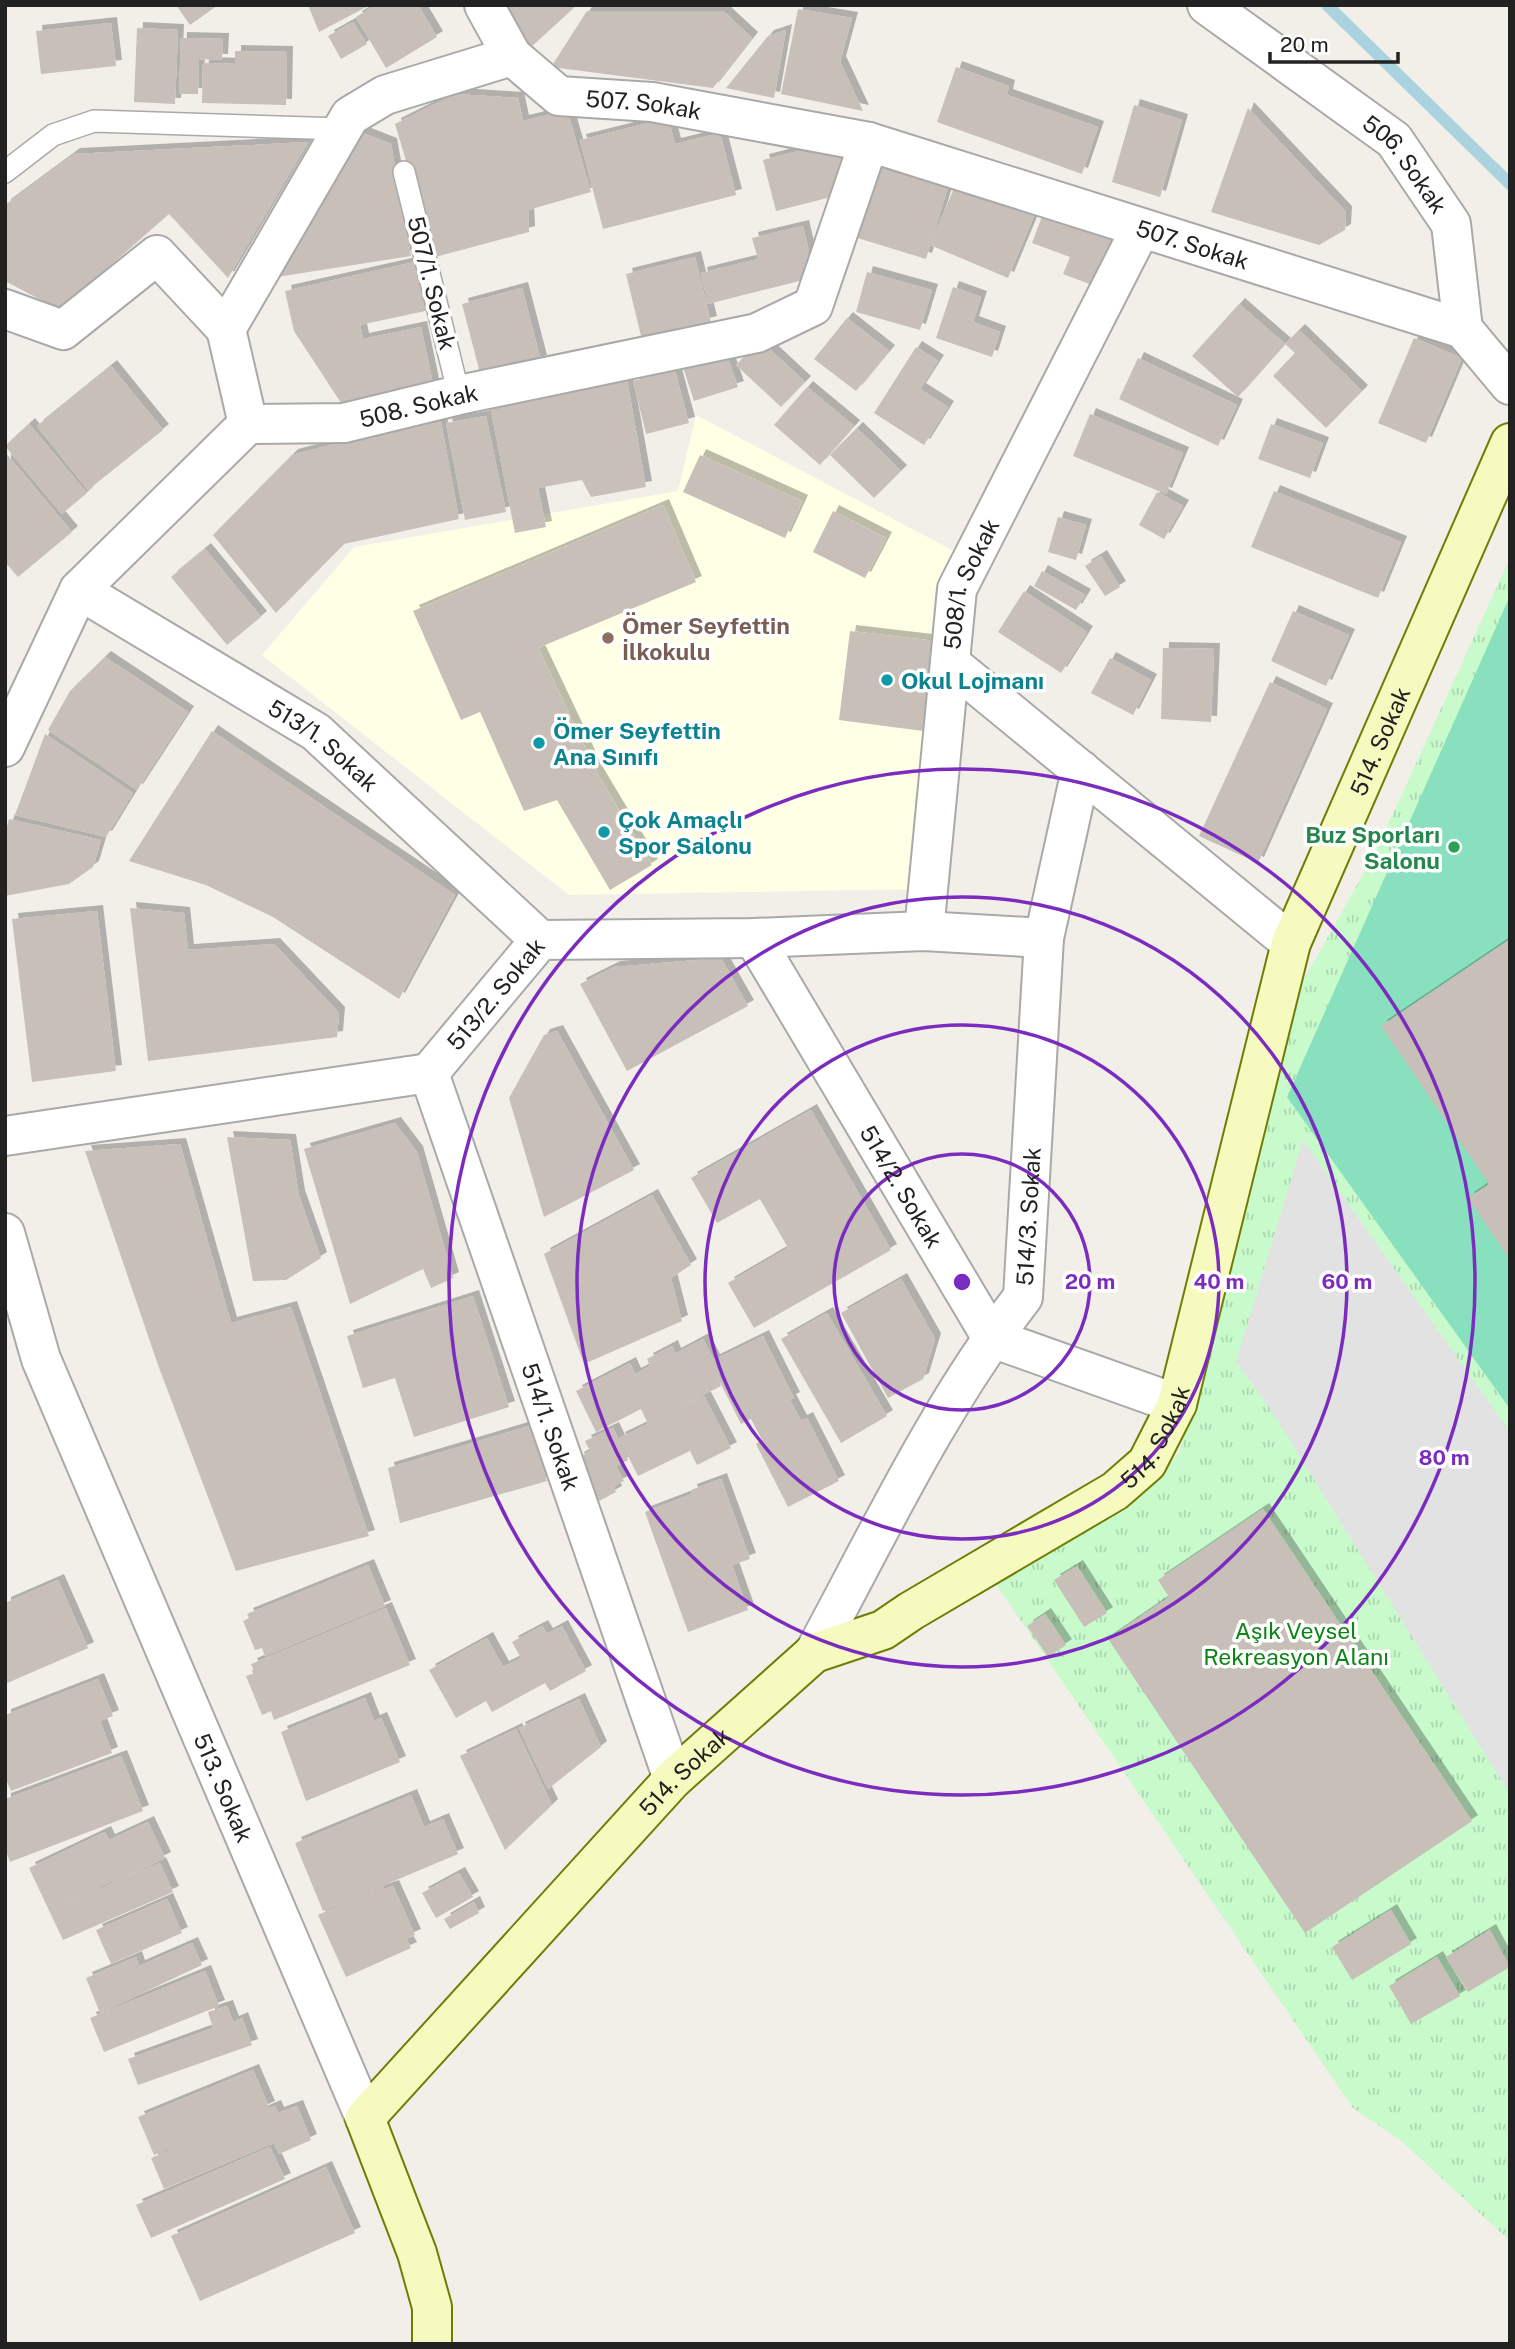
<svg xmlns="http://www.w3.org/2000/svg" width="1515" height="2349" font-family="'Public Sans',sans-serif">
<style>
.education{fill:#ffffe5}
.park{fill:url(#park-tufts)}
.pitch{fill:#88e0be}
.parking{fill:#e2e2e2}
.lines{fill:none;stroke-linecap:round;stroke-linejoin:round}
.stream{stroke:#aad3df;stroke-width:12}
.building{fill:#c7bfb8;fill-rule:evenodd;filter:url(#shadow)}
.lane-casing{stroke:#a9a9a9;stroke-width:24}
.street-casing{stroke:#a9a9a9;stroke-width:42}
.secondary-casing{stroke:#707d05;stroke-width:42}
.lane{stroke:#fff;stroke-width:21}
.street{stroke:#fff;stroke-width:38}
.secondary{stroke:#f7fabf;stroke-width:38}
.ring{fill:none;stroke:#7b2cbf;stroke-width:3.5}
.education-dot{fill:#8d6e63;stroke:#fff;stroke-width:2.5}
.culture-dot{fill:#0f9aa8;stroke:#fff;stroke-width:2.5}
.leisure-dot{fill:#2e9e5b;stroke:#fff;stroke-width:2.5}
.labels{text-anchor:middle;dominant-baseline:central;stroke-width:7;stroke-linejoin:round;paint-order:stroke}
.street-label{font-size:23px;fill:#222;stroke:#fff}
.education-label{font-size:23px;font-weight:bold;fill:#785e54;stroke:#fff;text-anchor:start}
.culture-label{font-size:23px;font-weight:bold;fill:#0d838f;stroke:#fff;text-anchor:start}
.leisure-label{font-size:23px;font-weight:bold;fill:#27864d;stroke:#fff;text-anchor:end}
.park-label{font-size:23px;fill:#0c8416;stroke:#fff}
.centre{fill:#7b2cbf;stroke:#fff;stroke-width:3.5}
.ring-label{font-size:21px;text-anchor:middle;font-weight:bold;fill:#7b2cbf;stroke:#fff;stroke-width:7;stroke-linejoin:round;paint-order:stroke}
</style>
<defs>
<pattern id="park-tufts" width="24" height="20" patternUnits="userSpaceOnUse" patternTransform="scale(1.75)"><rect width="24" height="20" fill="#c8facc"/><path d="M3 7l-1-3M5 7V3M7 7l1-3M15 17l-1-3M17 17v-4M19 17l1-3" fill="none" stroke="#acd6af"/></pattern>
<filter id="shadow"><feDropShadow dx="6" dy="-6" stdDeviation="0" flood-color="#0004"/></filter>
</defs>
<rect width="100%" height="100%" fill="#f2efe9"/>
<path class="education" d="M696 415 954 551 941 620 918 889 569 895 262 655 354 547 678 491Z"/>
<path class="park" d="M1510 558V2241L1400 2140 1353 2108 989 1574 1130 1507 1180 1451 1263 1144 1289 1006 1375 853Z"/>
<path class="pitch" d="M1510 596V1409L1287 1097Z"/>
<path class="parking" d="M1303 1140 1510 1432V1794L1269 1407 1236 1362Z"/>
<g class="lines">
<path class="stream" d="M1327 5 1510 184"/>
</g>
<path class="building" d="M176 5H218L190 25Z
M308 5H370L319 32Z
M376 5H418L437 37 386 68 356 17Z
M509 5H577L530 48 499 14Z
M798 9 852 18 840 62 863 111 781 94Z
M587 11H723L752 38 713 88 551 67Z
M353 22 367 44 341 59 328 36Z
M111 23 116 66 41 74 36 31Z
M137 28 178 30 175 104 134 102Z
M786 30 774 98 726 88 768 36Z
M181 38 223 39 222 60 199 59 198 94H179Z
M235 51 287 52 286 105 202 103 203 63 235 64Z
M956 67 1009 86 1007 95 1098 127 1082 174 937 122Z
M455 94 518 98 523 121 567 110 591 192 528 210 529 232 435 257 395 124Z
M1134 105 1182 120 1160 197 1112 182Z
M1248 108 1346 212 1345 230 1319 245 1211 212Z
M668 118 675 144 720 133 736 195 603 229 580 140Z
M355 130 391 144 411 256 277 277Z
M838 141 851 192 776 211 763 160Z
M308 142 228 278 169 214 60 310 5 281V205L74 154Z
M875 154 951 177 931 243 960 174 1038 206 1008 278 930 245 926 259 851 236Z
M1047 203 1129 234 1100 288 1063 274 1070 257 1032 243Z
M803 226 815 277 708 304 701 273 758 259 752 238Z
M695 257 711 322 642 340 626 274Z
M419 261 430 310 360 325 363 339 421 327 434 389 345 409 294 331 285 291Z
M867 272 932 290 920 330 856 312Z
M953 287 981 297 973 322 1000 332 992 357 936 338Z
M522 288 541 361 481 377 462 304Z
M1239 304 1285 344 1238 397 1192 356Z
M847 318 889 351 856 391 814 359Z
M1299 330 1362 391 1326 428 1273 376 1295 353 1285 344Z
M1414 338 1462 358 1426 443 1378 423Z
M760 340 805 382 781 407 736 365Z
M916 347 938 361 920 389 948 407 924 445 874 413Z
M726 353 738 387 694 401 683 367Z
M1138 358 1237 405 1218 446 1119 399Z
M111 366 163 430 88 490 37 426Z
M675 371 689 423 646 434 633 381Z
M627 380 646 487 591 497 582 480 538 488 546 527 515 533 490 405Z
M807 387 854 426 820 465 774 425Z
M1090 414 1183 453 1166 494 1073 456Z
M486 416 506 512 465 520 446 423Z
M440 417 459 519 344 544 276 613 213 535 292 455Z
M29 424 87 493 62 514 5 446Z
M1271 424 1323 443 1310 478 1258 459Z
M857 428 901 471 874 498 830 455Z
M5 452 72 532 18 577 5 562Z
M700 455 802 501 785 538 683 492Z
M1274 491 1401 542 1378 598 1251 547Z
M1157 492 1183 506 1164 539 1139 525Z
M663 505 696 582 538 648 598 775 652 865 610 890 557 800 524 811 480 712 461 720 413 611Z
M833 511 886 538 865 578 813 552Z
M1058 517 1086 525 1076 560 1048 552Z
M205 549 261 617 227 645 171 577Z
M1101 556 1120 587 1105 596 1085 566Z
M1042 571 1085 595 1076 610 1034 586Z
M1024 591 1087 632 1061 673 998 632Z
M1293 611 1349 635 1326 686 1271 661Z
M850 631 935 641 923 731 839 720Z
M1163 648 1214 649 1211 722 1161 719Z
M105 657 188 712 137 790 48 730 70 691Z
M1110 658 1151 680 1133 715 1091 693Z
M1270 682 1327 709 1258 863 1199 836Z
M212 731 455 895 399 999 273 917 206 885 129 861Z
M45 734 133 793 106 837 15 815Z
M9 819 101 840 93 867 69 884 5 896V834Z
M130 908 184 913 188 950 274 944 339 1013 337 1037 148 1061Z
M97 911 116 1071 32 1082 12 919Z
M1510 939V1260L1468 1198 1489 1184 1381 1026Z
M721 958 748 1006 627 1071 580 984 614 967Z
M557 1031 634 1170 544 1217 509 1098 544 1035Z
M811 1110 891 1250 754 1328 728 1283 788 1248 760 1199 717 1223 691 1178Z
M395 1123 417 1152 453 1278 431 1288 423 1269 350 1304 304 1149Z
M227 1137 290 1140 299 1196 321 1258 286 1280 253 1281Z
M180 1144 231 1323 291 1307 369 1536 236 1571 158 1365 85 1151Z
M652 1195 691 1265 671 1278 682 1321 584 1364 544 1254Z
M901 1279 935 1339 923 1379 888 1398 841 1313Z
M473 1296 509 1407 414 1437 395 1378 363 1388 347 1336Z
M827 1313 887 1416 841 1443 781 1339Z
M763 1336 794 1398 790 1400 801 1421 807 1418 839 1481 788 1507 756 1444 762 1440 751 1419 741 1424 710 1362 721 1386 663 1415 704 1396 731 1448 697 1465 690 1451 638 1476 619 1438 648 1424 641 1409 596 1432 576 1391 630 1363 635 1374 650 1366 647 1359 672 1346 675 1354 703 1339 714 1360Z
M529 1426 547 1481 400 1523 388 1468Z
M613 1428 628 1460 616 1466 624 1481 614 1486 616 1492 599 1501 578 1458 590 1451 585 1441Z
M721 1479 750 1559 732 1565 748 1610 688 1632 645 1512 692 1494 691 1490Z
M1263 1509 1472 1821 1305 1933 1108 1639 1169 1597 1158 1580Z
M368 1565 385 1606 265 1656 262 1648 255 1650 243 1621 249 1618 247 1614Z
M1077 1566 1107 1613 1084 1627 1054 1580Z
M58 1580 88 1648 5 1684V1603Z
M386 1608 410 1665 274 1720 271 1711 262 1715 246 1676 255 1673 251 1664Z
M1045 1614 1066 1645 1048 1657 1027 1626Z
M542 1626 547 1634 562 1626 586 1671 550 1691 545 1683 492 1712 486 1701 456 1718 429 1670 487 1638 503 1667 521 1658 512 1642Z
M98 1679 113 1716 100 1721 112 1753 11 1791 5 1777V1715Z
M365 1698 374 1721 381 1718 400 1762 306 1801 281 1732Z
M579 1699 601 1747 548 1789 519 1728Z
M516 1729 552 1805 505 1850 460 1756Z
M121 1756 143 1811 10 1862 5 1848V1799Z
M411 1795 424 1827 443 1819 458 1854 323 1911 295 1843Z
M148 1822 165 1858 119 1880 160 1863 173 1892 63 1940 29 1868 105 1832 109 1840ZM112 1881 113 1883 56 1908Z
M459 1873 473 1897 436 1918 422 1893Z
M393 1886 415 1935 406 1939 411 1948 346 1977 318 1915 383 1887 384 1889Z
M167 1899 182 1933 111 1964 96 1930Z
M474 1902 479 1913 450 1929 444 1919Z
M1391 1910 1411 1944 1352 1980 1332 1947Z
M1490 1930 1510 1967 1468 1992 1446 1957Z
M192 1943 202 1965 100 2013 86 1978 136 1957 139 1966Z
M1437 1957 1460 1996 1411 2024 1389 1986Z
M205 1971 219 2006 104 2052 90 2018Z
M227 2006 233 2022 242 2018 252 2045 138 2085 128 2059 213 2028 208 2012Z
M253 2070 269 2107 154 2155 138 2117Z
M275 2106 278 2113 297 2106 311 2140 279 2154 274 2143 164 2189 151 2158Z
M270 2147 285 2179 151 2238 136 2205Z
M326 2167 355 2233 200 2301 171 2236Z"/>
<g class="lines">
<defs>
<path id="lane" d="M5 172 53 135 94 121 343 129
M404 172 459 395"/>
<g id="street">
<path d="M484 5 512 56"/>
<path id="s1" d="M1207 5 1394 140 1451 224 1463 329 1510 385"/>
<path id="s2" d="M5 309 63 330 157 255 226 329 350 116 385 95 512 56 559 96 652 102 869 142 1463 329"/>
<path d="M226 329 248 424"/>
<path id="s3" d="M79 590 316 732 540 940"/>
<path d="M950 663 1291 943"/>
<path id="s4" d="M5 747 79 590 248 424 344 423 459 395 757 333 813 306 869 142"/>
<path id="s5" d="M924 931 957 589 1141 228"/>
<path id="s6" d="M754 938 992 1338 1177 1404"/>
<path id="s7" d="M429 1073 673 1779"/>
<path id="s8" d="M5 1136 429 1073 540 940 754 938 924 931 1044 938"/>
<path id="s9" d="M5 1233 41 1359 365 2118"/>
<path id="s10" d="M814 1653C879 1533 939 1405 1023 1297L1044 938 1081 770"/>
</g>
<g id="secondary">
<path id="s11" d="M432 2344V2307L417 2253 365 2118 673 1779 814 1653 883 1630 911 1611 1115 1491 1147 1463 1177 1404 1291 943 1510 443"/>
</g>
</defs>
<use href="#lane" class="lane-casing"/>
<use href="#street" class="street-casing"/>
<use href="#secondary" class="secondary-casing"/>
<use href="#lane" class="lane"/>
<use href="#street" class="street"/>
<use href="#secondary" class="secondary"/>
</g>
<g class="ring">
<circle cx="962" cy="1282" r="128"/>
<circle cx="962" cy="1282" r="257"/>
<circle cx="962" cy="1282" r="385"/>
<circle cx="962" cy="1282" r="513"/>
</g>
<circle class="education-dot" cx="608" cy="638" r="7"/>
<g class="culture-dot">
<circle cx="887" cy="680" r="7"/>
<circle cx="539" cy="743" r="7"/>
<circle cx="604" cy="832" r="7"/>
</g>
<circle class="leisure-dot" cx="1454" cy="847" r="7"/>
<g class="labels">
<g class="street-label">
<text stroke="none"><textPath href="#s2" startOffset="850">507. Sokak</textPath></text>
<text stroke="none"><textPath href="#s1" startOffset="256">506. Sokak</textPath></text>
<text stroke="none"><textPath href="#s2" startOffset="1418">507. Sokak</textPath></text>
<text transform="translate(432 283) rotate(76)">507/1. Sokak</text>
<text stroke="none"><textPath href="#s4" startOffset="583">508. Sokak</textPath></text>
<text stroke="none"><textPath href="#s5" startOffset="352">508/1. Sokak</textPath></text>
<text stroke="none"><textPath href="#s11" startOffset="2032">514. Sokak</textPath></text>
<text stroke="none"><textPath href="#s3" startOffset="290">513/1. Sokak</textPath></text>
<text stroke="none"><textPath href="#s8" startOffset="532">513/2. Sokak</textPath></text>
<text stroke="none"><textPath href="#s6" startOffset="289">514/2. Sokak</textPath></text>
<text stroke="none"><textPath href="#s10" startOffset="494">514/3. Sokak</textPath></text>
<text stroke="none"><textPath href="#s7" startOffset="374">514/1. Sokak</textPath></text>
<text stroke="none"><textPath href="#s11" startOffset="1297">514. Sokak</textPath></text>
<text stroke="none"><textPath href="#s11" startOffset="709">514. Sokak</textPath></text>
<text stroke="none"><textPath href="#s9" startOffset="597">513. Sokak</textPath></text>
</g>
<g class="education-label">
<text x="622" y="625">Ömer Seyfettin<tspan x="622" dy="26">İlkokulu</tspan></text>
</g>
<g class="culture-label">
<text x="901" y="680">Okul Lojmanı</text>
<text x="553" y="730">Ömer Seyfettin<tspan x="553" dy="26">Ana Sınıfı</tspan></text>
<text x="618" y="819">Çok Amaçlı<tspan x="618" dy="26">Spor Salonu</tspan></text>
</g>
<g class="leisure-label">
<text x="1440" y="834">Buz Sporları<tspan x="1440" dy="26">Salonu</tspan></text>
</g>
<g class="park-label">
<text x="1296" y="1630">Aşık Veysel<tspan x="1296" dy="26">Rekreasyon Alanı</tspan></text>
</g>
</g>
<circle cx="962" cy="1282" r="10" class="centre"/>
<g class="ring-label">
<text x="1090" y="1289">20 m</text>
<text x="1219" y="1289">40 m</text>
<text x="1347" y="1289">60 m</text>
<text x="1444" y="1465">80 m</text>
</g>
<rect width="1515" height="2349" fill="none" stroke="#222222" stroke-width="14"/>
<path d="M1270 52v10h128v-10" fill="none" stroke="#222222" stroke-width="3.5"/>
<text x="1280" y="52" font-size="21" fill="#222222" stroke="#ffffff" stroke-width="5" paint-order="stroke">20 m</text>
</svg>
